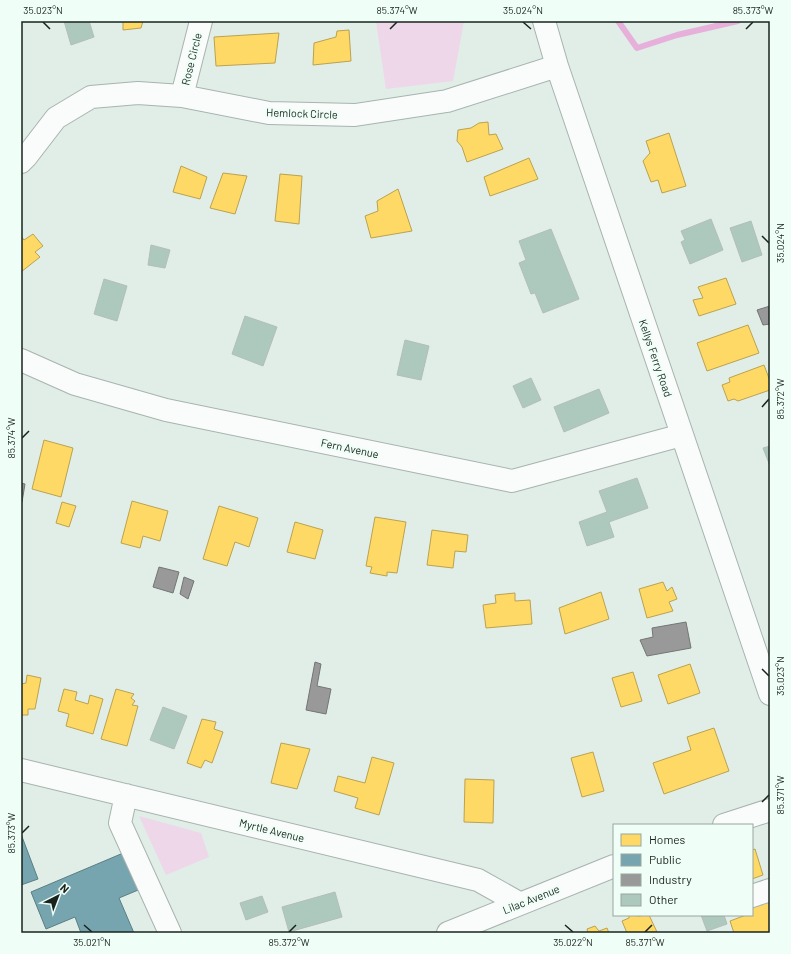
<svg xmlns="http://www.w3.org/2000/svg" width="791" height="954" font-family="Barlow,sans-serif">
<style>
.green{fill:#edd7e9}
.homes{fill:#ffd966;stroke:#baa250}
.public{fill:#76a5af;stroke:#5a7e84}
.industry{fill:#999;stroke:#737674}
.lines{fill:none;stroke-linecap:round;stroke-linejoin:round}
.stream{stroke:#e6b0da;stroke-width:6}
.building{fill:#adc9bd;stroke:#b3beb9}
.minor-casing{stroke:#a8b4ae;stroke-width:24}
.minor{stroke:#fafcfb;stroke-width:22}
.ticks{fill:none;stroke:#19231e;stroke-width:1.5}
.labels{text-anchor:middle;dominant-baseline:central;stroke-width:4;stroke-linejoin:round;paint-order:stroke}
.street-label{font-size:11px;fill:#19231e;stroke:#effef6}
.neatline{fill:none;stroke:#19231e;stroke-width:1.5}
.ticks-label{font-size:10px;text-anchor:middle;fill:#19231e}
</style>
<rect width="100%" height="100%" fill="#e0eee7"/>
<path class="green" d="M376 21H464L453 81 386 89Z
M139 816 201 833 209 857 166 875Z"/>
<path class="homes" d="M123 21H143L141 28 123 30Z
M349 30 351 61 313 65 314 43 336 37 337 31Z
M279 33 275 63 216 66 214 37Z
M488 122 489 135 496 134 503 149 467 162 462 147 457 141 458 130 471 128 479 123Z
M669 133 686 186 662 193 658 180 651 182 643 161 650 153 646 141Z
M529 158 538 179 490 196 484 177Z
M181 166 207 177 200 199 173 192Z
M223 173 247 176 235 214 210 208Z
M280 174 302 176 299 224 275 221Z
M398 189 412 231 371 238 365 216 378 211 377 201Z
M33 234 43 246 35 252 40 257 21 272V236L24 240Z
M726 278 736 304 699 316 693 300 703 298 698 287Z
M748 325 759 353 707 371 697 343Z
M764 365 770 381V390L738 401 734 399 728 401 722 385 730 382 729 378Z
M44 440 73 448 61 497 32 489Z
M132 501 168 511 160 541 143 536 140 548 121 543Z
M62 502 76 506 69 527 56 523Z
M219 506 258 518 249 547 235 542 227 566 203 559Z
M375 517 406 522 397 573 387 572V576L370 573 372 567 366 566Z
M295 522 323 530 315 559 287 552Z
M432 530 468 535 466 552 455 551 453 568 427 565Z
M663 582 667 591 672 587 677 599 669 602 673 611 647 618 639 589Z
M601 592 609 619 565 634 559 608Z
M515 593V601L530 600 532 624 486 628 483 605 496 603 495 595Z
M690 664 700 693 668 704 658 675Z
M633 672 642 701 621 707 612 678Z
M27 675 41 678 35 709H28V715H21V684L26 683Z
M64 689 77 692 75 700 88 704 90 695 103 699 93 734 66 726 69 714 58 711Z
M116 689 134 694 131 698 135 701 132 705 138 706 127 746 101 739Z
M202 719 216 722 214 729 223 732 212 763 205 760 201 768 187 763Z
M714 728 729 771 664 794 653 763 691 750 687 737Z
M281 743 310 749 297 789 271 783Z
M593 752 604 791 582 797 571 758Z
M372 757 394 763 379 815 355 808 358 798 334 791 338 776 365 783Z
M465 779 494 780 493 823 464 822Z
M755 849 763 875 752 879V850Z
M770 899V933H734L730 921 746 915H752L753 906Z
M629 915H637V916L649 915 657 932 627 933 622 921 629 918Z
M595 926 599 931 607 928 609 933H588L587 929Z"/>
<path class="public" d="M21 834 38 879 21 885Z
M128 851 143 888 119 898 134 933H81L75 917 46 929 31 892Z"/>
<path class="industry" d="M770 306V324L763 325 757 310Z
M21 483 25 484 22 502 21 501Z
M159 567 179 572 173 593 153 587Z
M184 577 194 581 188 599 180 594Z
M686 622 691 648 647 656 640 640 653 637 652 628Z
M315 662 321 664 317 686 331 689 326 714 306 710Z"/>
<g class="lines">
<path class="stream" d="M618 21 637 48 677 35 738 21"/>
</g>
<path class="building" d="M64 21H89L94 37 71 45Z
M711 219 723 250 690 264 681 242 685 240 681 231Z
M751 221 762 255 742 262 730 228Z
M551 229 579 299 543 313 535 293 531 294 519 263 526 260 519 241Z
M151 245 170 250 165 268 148 265Z
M104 279 127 286 117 321 94 314Z
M245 316 277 327 263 366 232 354Z
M405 340 429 346 421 380 397 375Z
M531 378 541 400 523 408 513 386Z
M599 389 609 413 564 432 554 407Z
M770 446V466L763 448Z
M637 478 648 508 609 522 614 537 587 546 579 522 607 512 599 491Z
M163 707 187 716 174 749 150 740Z
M335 892 342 917 289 932 282 907Z
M262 896 268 912 246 920 240 903Z
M701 915H724L727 924 707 931Z"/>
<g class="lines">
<defs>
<path id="minor" d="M544 21 557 66 770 694
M182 96 201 21
M21 162 26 157 56 118 91 97 138 93 182 96 269 113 355 115 447 101 557 66
M21 360 75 384 166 410 512 481 682 435
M21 770 478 880 519 903
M126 795 120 823 170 933
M724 825 770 810
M752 896 770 890
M448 933 614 866"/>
</defs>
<use href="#minor" class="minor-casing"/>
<use href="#minor" class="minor"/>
</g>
<path class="ticks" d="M43 22 50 29M523 22 531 29M390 29 397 22M746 29 753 22M762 236 769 243M762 407 769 399M22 438 29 431M762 669 769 676M762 802 769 795M22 833 29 826M84 925 92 932M565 925 573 932M289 932 296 925M645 932 652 925"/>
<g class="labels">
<g class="street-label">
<text transform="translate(191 59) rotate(-76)">Rose Circle</text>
<text transform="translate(302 113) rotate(2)">Hemlock Circle</text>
<text transform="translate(656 358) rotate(71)">Kellys Ferry Road</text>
<text transform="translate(350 448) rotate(12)">Fern Avenue</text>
<text transform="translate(272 830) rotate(14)">Myrtle Avenue</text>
<text transform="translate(531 899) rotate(-22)">Lilac Avenue</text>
</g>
</g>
<rect width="791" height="954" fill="none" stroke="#effef6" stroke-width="44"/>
<rect x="613" y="824" width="140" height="92" fill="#effef6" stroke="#99a6a0"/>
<rect x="621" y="834" width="20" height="12" fill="#ffd966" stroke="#99a6a0"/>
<text x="649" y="844" font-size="12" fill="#19231e">Homes</text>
<rect x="621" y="854" width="20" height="12" fill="#76a5af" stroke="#99a6a0"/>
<text x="649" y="864" font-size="12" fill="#19231e">Public</text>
<rect x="621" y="874" width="20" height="12" fill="#999999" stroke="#99a6a0"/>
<text x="649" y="884" font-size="12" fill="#19231e">Industry</text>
<rect x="621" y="894" width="20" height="12" fill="#adc9bd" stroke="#99a6a0"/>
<text x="649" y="904" font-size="12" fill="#19231e">Other</text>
<g transform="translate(58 896) rotate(42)" stroke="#effef6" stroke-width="3" paint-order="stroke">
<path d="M0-3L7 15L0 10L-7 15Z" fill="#19231e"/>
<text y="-6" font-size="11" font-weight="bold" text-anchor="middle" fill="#19231e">N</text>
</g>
<rect x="22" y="22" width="747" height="910" class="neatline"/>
<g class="ticks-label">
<text x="43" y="14">35.023°N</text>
<text x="397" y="14">85.374°W</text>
<text x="523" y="14">35.024°N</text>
<text x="753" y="14">85.373°W</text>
<text transform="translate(780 243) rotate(-90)" y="4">35.024°N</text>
<text transform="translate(780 399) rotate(-90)" y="4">85.372°W</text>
<text transform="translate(11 438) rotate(-90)" y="4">85.374°W</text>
<text transform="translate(780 676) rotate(-90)" y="4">35.023°N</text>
<text transform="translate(780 795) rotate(-90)" y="4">85.371°W</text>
<text transform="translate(11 833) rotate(-90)" y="4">85.373°W</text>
<text x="92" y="946">35.021°N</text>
<text x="289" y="946">85.372°W</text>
<text x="573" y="946">35.022°N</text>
<text x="645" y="946">85.371°W</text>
</g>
</svg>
